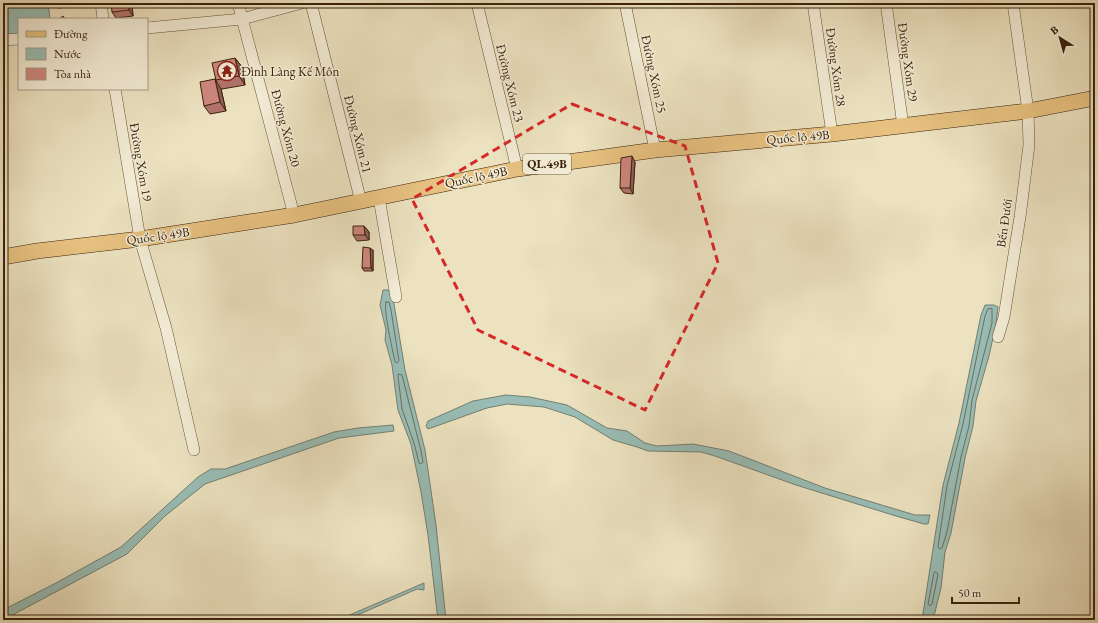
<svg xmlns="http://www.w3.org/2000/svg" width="1098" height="623" font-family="'EB Garamond',serif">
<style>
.water{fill:#99bdb6;stroke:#737f72}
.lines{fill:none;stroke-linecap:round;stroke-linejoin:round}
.shore{stroke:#6a7061;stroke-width:1}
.minor-casing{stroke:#665239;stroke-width:12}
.major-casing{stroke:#3a220c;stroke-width:16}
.minor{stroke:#f3ecd6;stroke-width:11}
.major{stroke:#e6c180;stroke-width:15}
.wall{fill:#b1746c;stroke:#3a220c}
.shaded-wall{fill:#905e58;stroke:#3a220c}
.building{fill:#ce877e;stroke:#3a220c}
.marked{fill:none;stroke:#d62828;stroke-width:3;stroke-dasharray:8 5;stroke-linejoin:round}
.labels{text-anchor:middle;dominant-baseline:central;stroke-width:3;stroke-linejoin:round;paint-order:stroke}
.shield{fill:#f3ecd6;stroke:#725f49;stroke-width:1}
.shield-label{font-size:12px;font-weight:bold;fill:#3a220c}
.street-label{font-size:13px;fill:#3a220c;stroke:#f3ecd6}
.poi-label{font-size:13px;fill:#3a220c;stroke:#f3ecd6;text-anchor:start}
</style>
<rect width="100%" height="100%" fill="#ece2c0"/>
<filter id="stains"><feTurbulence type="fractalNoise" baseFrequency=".005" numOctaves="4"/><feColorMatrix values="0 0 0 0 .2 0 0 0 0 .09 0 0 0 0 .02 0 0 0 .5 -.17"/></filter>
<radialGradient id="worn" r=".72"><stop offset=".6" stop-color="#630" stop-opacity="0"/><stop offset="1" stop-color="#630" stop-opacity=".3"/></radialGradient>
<path class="water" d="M3 3H48L50 19H19V36H3Z
M383 290H388L393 298 405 370 425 450 436 525 446 620H438L428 535 421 492 411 444 398 410 392 365 385 340 386 330 380 305Z
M985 305H994L998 307 996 324 989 356 976 401 973 426 965 458 951 533 945 552 941 588 933 620H922L943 485 959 423 981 315Z
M506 395 530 397 567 405 607 428 627 431 645 443 657 446 693 444 729 451 825 488 915 515H930L928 524H924L896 516 796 485 715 456 701 452 648 451 637 447 613 440 575 417 544 407 507 404 487 408 428 429 426 426 428 421 473 401Z
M393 425 394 431 339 438 205 484 165 516 127 554 3 620V610L56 583 121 547 198 477 211 469H225L334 432 358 428Z
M424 583V590L417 589 346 620H338Z"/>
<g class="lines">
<path class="shore" d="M386 302H389L391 310 399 361 397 363 395 362C393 351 383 310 386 302Z
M992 309V323L972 400 969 426 961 457 947 532 942 548 940 549 938 547 947 486 963 424 985 316 988 309Z
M399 374 402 375 421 451 423 462 421 464 419 463 414 443 402 409 398 376Z
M936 572 938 574 932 604 930 606 928 604 934 573Z"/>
<defs>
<path id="minor" d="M101 3 103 19
M238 3 294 215
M311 3 361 202
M477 3 517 169
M625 3 655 150
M813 3 832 134
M886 3 903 126
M147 28 242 19 302 3
M3 40 19 39
M115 89 140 239 166 328 194 450
M379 198 396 297
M998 337 1004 317 1020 217 1029 145 1028 111 1013 3"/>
<path id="major" d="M3 257 37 251 140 239 294 215 517 169 655 150 832 134 1028 111 1095 98"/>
</defs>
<use href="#minor" class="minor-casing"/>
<use href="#major" class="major-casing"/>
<use href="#minor" class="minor"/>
<use href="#major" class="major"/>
</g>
<path class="wall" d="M61 3V8L53 7 51 4Z
M132 4 133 16 116 18 112 12Z
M235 58 242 67 245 85 222 89H221L226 111 210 114 204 106 215 79Z
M635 162 633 194 624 193 620 188Z
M364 226 369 232V240L357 241 353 235Z
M373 250V271H364L362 268Z"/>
<path class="shaded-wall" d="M59 3H61V8L59 5Z
M128 3H131L132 4 133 16 129 10Z
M235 58 242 67 245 85 239 76Z
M215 79 221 89 226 111 220 102Z
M632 156 635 162 633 194 630 188Z
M364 226 369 232V240L365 235Z
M370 248 373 250V271L371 268Z"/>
<path class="building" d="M51 3H59V5L51 4Z
M111 3H128L129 10 112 12Z
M63 16 65 19H59Z
M235 58 239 76 216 80 212 63Z
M215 79 220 102 204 106 200 82Z
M632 156 630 188H620L621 158Z
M353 226H364L365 235H353Z
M363 247 370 248 371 268H362Z"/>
<path class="marked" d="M572 104 685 146 718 263 645 410 478 330 412 199Z"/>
<defs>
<symbol id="temple-ring" viewBox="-11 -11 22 22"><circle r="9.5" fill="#f3ecd6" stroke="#8f2418" stroke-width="1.5"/><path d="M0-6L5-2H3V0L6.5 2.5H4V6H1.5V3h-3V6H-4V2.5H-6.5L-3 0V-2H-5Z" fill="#8f2418"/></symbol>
</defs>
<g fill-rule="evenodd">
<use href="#temple-ring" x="216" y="60" width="22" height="22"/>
</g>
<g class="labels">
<rect class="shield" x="523" y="154" width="48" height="20" rx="3"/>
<g class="shield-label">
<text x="547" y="164">QL.49B</text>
</g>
<g class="street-label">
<text transform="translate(908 62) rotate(82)">Đường Xóm 29</text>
<text transform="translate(836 67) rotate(82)">Đường Xóm 28</text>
<text transform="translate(654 74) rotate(78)">Đường Xóm 25</text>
<text transform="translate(510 83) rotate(76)">Đường Xóm 23</text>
<text transform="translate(286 128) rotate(75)">Đường Xóm 20</text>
<text transform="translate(358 134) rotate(76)">Đường Xóm 21</text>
<text transform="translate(798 137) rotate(-5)">Quốc lộ 49B</text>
<text transform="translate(141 162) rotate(80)">Đường Xóm 19</text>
<text transform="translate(476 177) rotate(-12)">Quốc lộ 49B</text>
<text transform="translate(1004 223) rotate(-82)">Bến Đưới</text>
<text transform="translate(158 236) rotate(-8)">Quốc lộ 49B</text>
</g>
<g class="poi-label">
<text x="241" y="71">Đình Làng Kế Môn</text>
</g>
</g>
<rect width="1098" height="623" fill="none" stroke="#ece2c0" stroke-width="16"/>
<rect x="4" y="4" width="1090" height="615" fill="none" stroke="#3a220c" stroke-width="2"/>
<rect x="8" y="8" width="1082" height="607" fill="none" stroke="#3a220c"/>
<rect x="18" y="18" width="130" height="72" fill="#f3ecd6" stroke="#a99b85"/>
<rect x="26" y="31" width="20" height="6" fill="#e6c180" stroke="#a99b85"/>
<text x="54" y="38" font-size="12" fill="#3a220c">Đường</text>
<rect x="26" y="48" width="20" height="12" fill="#99bdb6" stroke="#a99b85"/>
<text x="54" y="58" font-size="12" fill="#3a220c">Nước</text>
<rect x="26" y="68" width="20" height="12" fill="#ce877e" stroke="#a99b85"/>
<text x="54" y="78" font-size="12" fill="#3a220c">Tòa nhà</text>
<g transform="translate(1060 38) rotate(323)" stroke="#f3ecd6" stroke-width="3" paint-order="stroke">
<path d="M0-3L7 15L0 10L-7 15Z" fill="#3a220c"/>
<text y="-6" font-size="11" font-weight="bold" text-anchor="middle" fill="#3a220c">B</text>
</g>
<path d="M952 597v6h67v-6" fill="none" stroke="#3a220c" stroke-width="2"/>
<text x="958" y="597" font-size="12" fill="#3a220c" stroke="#f3ecd6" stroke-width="3" paint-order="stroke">50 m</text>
<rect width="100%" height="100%" filter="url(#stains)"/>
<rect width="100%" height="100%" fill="url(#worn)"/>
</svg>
